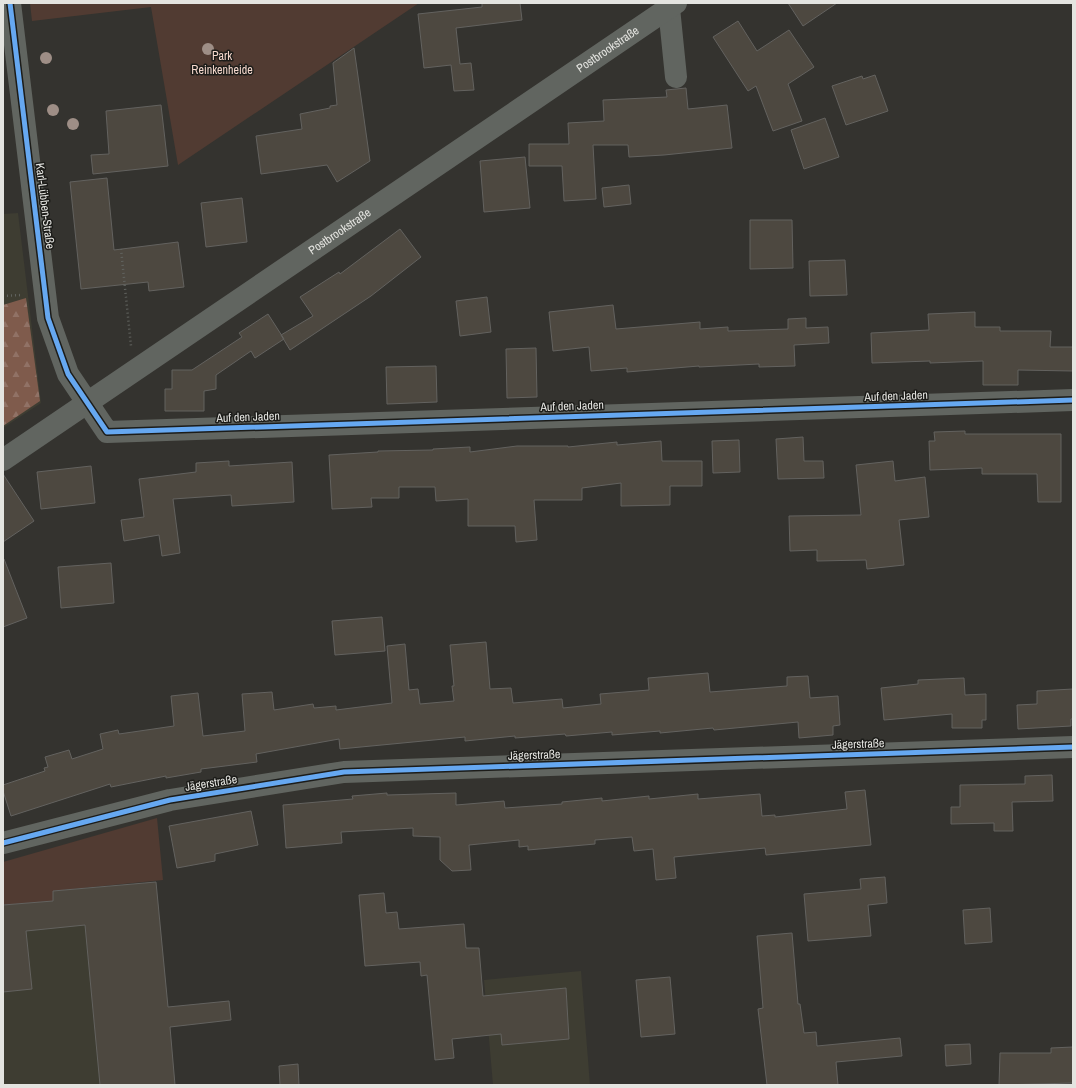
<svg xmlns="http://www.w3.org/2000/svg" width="1076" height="1088" font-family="'Archivo Narrow',sans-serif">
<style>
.built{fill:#3e3d32}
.forest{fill:url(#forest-firs)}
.park{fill:#513b32}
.building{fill:#4d4840;stroke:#63625f}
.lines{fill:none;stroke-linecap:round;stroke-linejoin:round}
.path{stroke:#61635f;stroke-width:2.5;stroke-dasharray:1 3;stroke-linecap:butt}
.minor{stroke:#616560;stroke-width:22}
.cycleway-casing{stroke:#1c1c19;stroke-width:8}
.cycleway{stroke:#66a8f1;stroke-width:5}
.tree{fill:#9e8e86}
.labels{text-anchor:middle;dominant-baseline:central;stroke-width:3;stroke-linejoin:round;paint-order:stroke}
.street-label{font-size:12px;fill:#e4e4e0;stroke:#1c1c19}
.park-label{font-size:12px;fill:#f5d8cd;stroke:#1c1c19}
</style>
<defs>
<pattern id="forest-firs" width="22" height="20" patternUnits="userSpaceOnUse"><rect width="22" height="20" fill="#7f5b4c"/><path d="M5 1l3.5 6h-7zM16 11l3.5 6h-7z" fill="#917266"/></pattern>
</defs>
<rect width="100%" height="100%" fill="#34332f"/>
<path class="built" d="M18 213 41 403 3 428V214Z
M156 882 175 1085H3V905L53 901V891Z
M581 971 590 1085H493L484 980Z"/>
<path class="forest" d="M26 298 40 401 3 426V305Z"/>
<path class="park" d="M30 3H419L178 165 151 7 32 21Z
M157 818 163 880 53 891V901L3 905V862Z"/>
<path class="building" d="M482 3H520L522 20 456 28 460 64 471 63 474 90 454 91 451 65 424 68 418 14 482 7Z
M788 3H837L803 26Z
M738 21 757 51 789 30 814 67 788 84 802 121 773 131 756 86 748 91 713 37Z
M354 48 370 161 337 182 327 165 261 174 256 136 302 129 300 114 330 108V106L337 105 333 63Z
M875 75 888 111 846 125 832 86 862 76 863 79Z
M686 88 688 109 727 105 732 148 664 155 629 157 628 145H593L596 199 564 201 562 166H529V144H569L568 123 604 121 603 100 667 97 666 90Z
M161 105 168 166 93 174 91 155 109 154 106 111Z
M825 118 839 157 804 169 791 130Z
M525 157 530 208 484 212 480 161Z
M107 178 114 250 178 242 184 287 149 291 148 282 81 289 70 182Z
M629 185 631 204 604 207 602 188Z
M242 198 247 242 206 247 201 203Z
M750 220H792L793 268 750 269Z
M400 229 421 257 371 296 290 350 281 335 313 316 300 297 339 272 340 274Z
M845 260 847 295 810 296 809 261Z
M487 297 491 332 460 336 456 301Z
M613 305 616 329 700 322V329L728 327V331L788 329V319L806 318V328L828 327 829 343 794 345 795 366 759 367V364L699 367V366L627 372V368L591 371 589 347 553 351 549 312Z
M975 312V327H1000V331H1051L1050 347H1073V371L1018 370V385H983V361L930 363V361L872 363 871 333 929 330 928 314Z
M268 314 284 339 255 358 251 351 216 375V389L204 391V411H165V389H172V370H192L242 337 239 333Z
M536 348 537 397 507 398 506 349Z
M436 366 437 402 387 404 386 367Z
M965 431V434H1061V502H1038L1037 474H982V468L930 470 929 441H935L934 432Z
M803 437 804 461H823L824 478 778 479 776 439Z
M739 440 740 472 713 473 712 441Z
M661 441 662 461H702V486H670V505L621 506V483L582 488V500H534L537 540 516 542 515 526H468V499L436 501 435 487H399V498H371L372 507 332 509 329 455 378 452V451L433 450V449L470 447V452L517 446H568V447L617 442V445Z
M229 461V466L292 462 294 502 232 506 231 495 173 499 180 553 162 556 159 535 124 541 121 520 144 517 139 479 196 472V463Z
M893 461 895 481 925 477 929 517 899 520 904 565 867 569 866 560 817 561V550L790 551 789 516 861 515 856 465Z
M91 466 95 503 41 509 37 472Z
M3 474 34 521 3 542Z
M3 559H4L27 618 3 627Z
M111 563 114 603 61 608 58 567Z
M382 617 385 651 335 655 332 621Z
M486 642 490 689 511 688 513 703 562 699 563 708 601 704 600 694 649 690 648 678 708 673 710 692 787 686V677L808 676 810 698 838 696 840 725 833 726V735L799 738 798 722 714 730 713 728 660 733V731L612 735V732L566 736 565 734 515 738V736L465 741V737L340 749 339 739 256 754 257 762 201 769V772L166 778V776L111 787 110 784 11 816 3 791V785L45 771 44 768 48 767 45 757 69 750 72 759 103 749 100 734 118 730 119 734 174 726 171 696 198 693 203 736 245 731 242 694 272 692 274 710 313 704 314 708 336 706V710L392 703 387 646 405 644 409 690 418 689 420 704 454 701 452 686H454L450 645Z
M964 678 965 695 986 694V720H982V728H952V714L884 720 881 688 918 684V680Z
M1073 689V719H1071V726L1018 729 1017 705 1037 704V691Z
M1052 775 1053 801 1012 802 1013 831H994V823L951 824V807H960V785L1025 784V776Z
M865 790 871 845 766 855 765 848 674 857 676 878 656 880 653 849 634 851 632 837 595 840V844L528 850V846L519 847V840L469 845 471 870 452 871 440 860V837L413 836V828L341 832 342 843 286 848 283 805 353 799 352 796 387 793V795L456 793V805L504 801 505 808 562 804V802L602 798V801L649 796V799L698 794V799L760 794 762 816 775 815V817L847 809 845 792Z
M251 811 258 845 215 854V861L177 868 169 826Z
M885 877 887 903 868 905 871 936 808 941 804 894 861 889 860 879Z
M156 882 168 1007 229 1001 231 1020 170 1027 175 1085H100L85 925 26 931 32 989 3 992V905L53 901V891Z
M384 893 386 913 397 912 399 929 464 924 466 948H479L483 996 566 988 569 1039 502 1045 501 1034 452 1039 454 1058 435 1060 427 975 421 976 420 962 365 966 359 895Z
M990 908 992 942 965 944 963 910Z
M792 933 798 1004H800L804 1033 816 1032 817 1046 900 1038 902 1056 836 1062 838 1085H767L758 1009 763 1008 757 936Z
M670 977 675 1034 641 1037 636 980Z
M970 1044 971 1064 946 1066 945 1045Z
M1073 1047V1083L999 1085 1000 1053H1051V1048Z
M298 1064 299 1085H280L279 1066Z"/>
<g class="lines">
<path class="path" d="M121 249 131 346
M3 296 22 295"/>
<g class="minor">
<path d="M10 3 48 318 68 374 107 432 1073 400"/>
<path d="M669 8 676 77"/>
<path id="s1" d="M3 460 676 3"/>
<path d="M3 843 170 800 344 772 1073 747"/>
</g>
<defs>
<path id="cycleway" d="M10 3 48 318 68 374 107 432 1073 400
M3 843 170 800 344 772 1073 747"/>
</defs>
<use href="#cycleway" class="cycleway-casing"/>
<use href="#cycleway" class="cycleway"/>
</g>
<g class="tree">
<circle cx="208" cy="49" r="6"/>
<circle cx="46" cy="58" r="6"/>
<circle cx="53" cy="110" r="6"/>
<circle cx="73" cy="124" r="6"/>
</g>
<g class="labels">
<g class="street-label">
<text stroke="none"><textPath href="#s1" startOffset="731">Postbrookstraße</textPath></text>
<text transform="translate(45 206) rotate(83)">Karl-Lübben-Straße</text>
<text stroke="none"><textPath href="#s1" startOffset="407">Postbrookstraße</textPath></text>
<text transform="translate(896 396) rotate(-2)">Auf den Jaden</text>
<text transform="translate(572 406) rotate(-2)">Auf den Jaden</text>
<text transform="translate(248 417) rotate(-2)">Auf den Jaden</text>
<text transform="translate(858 744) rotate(-2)">Jägerstraße</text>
<text transform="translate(534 755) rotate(-2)">Jägerstraße</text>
<text transform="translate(211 783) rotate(-9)">Jägerstraße</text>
</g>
<g class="park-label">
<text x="222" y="56">Park<tspan x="222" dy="14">Reinkenheide</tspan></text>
</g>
</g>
<rect width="1076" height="1088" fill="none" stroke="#e4e4e0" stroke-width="8"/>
</svg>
